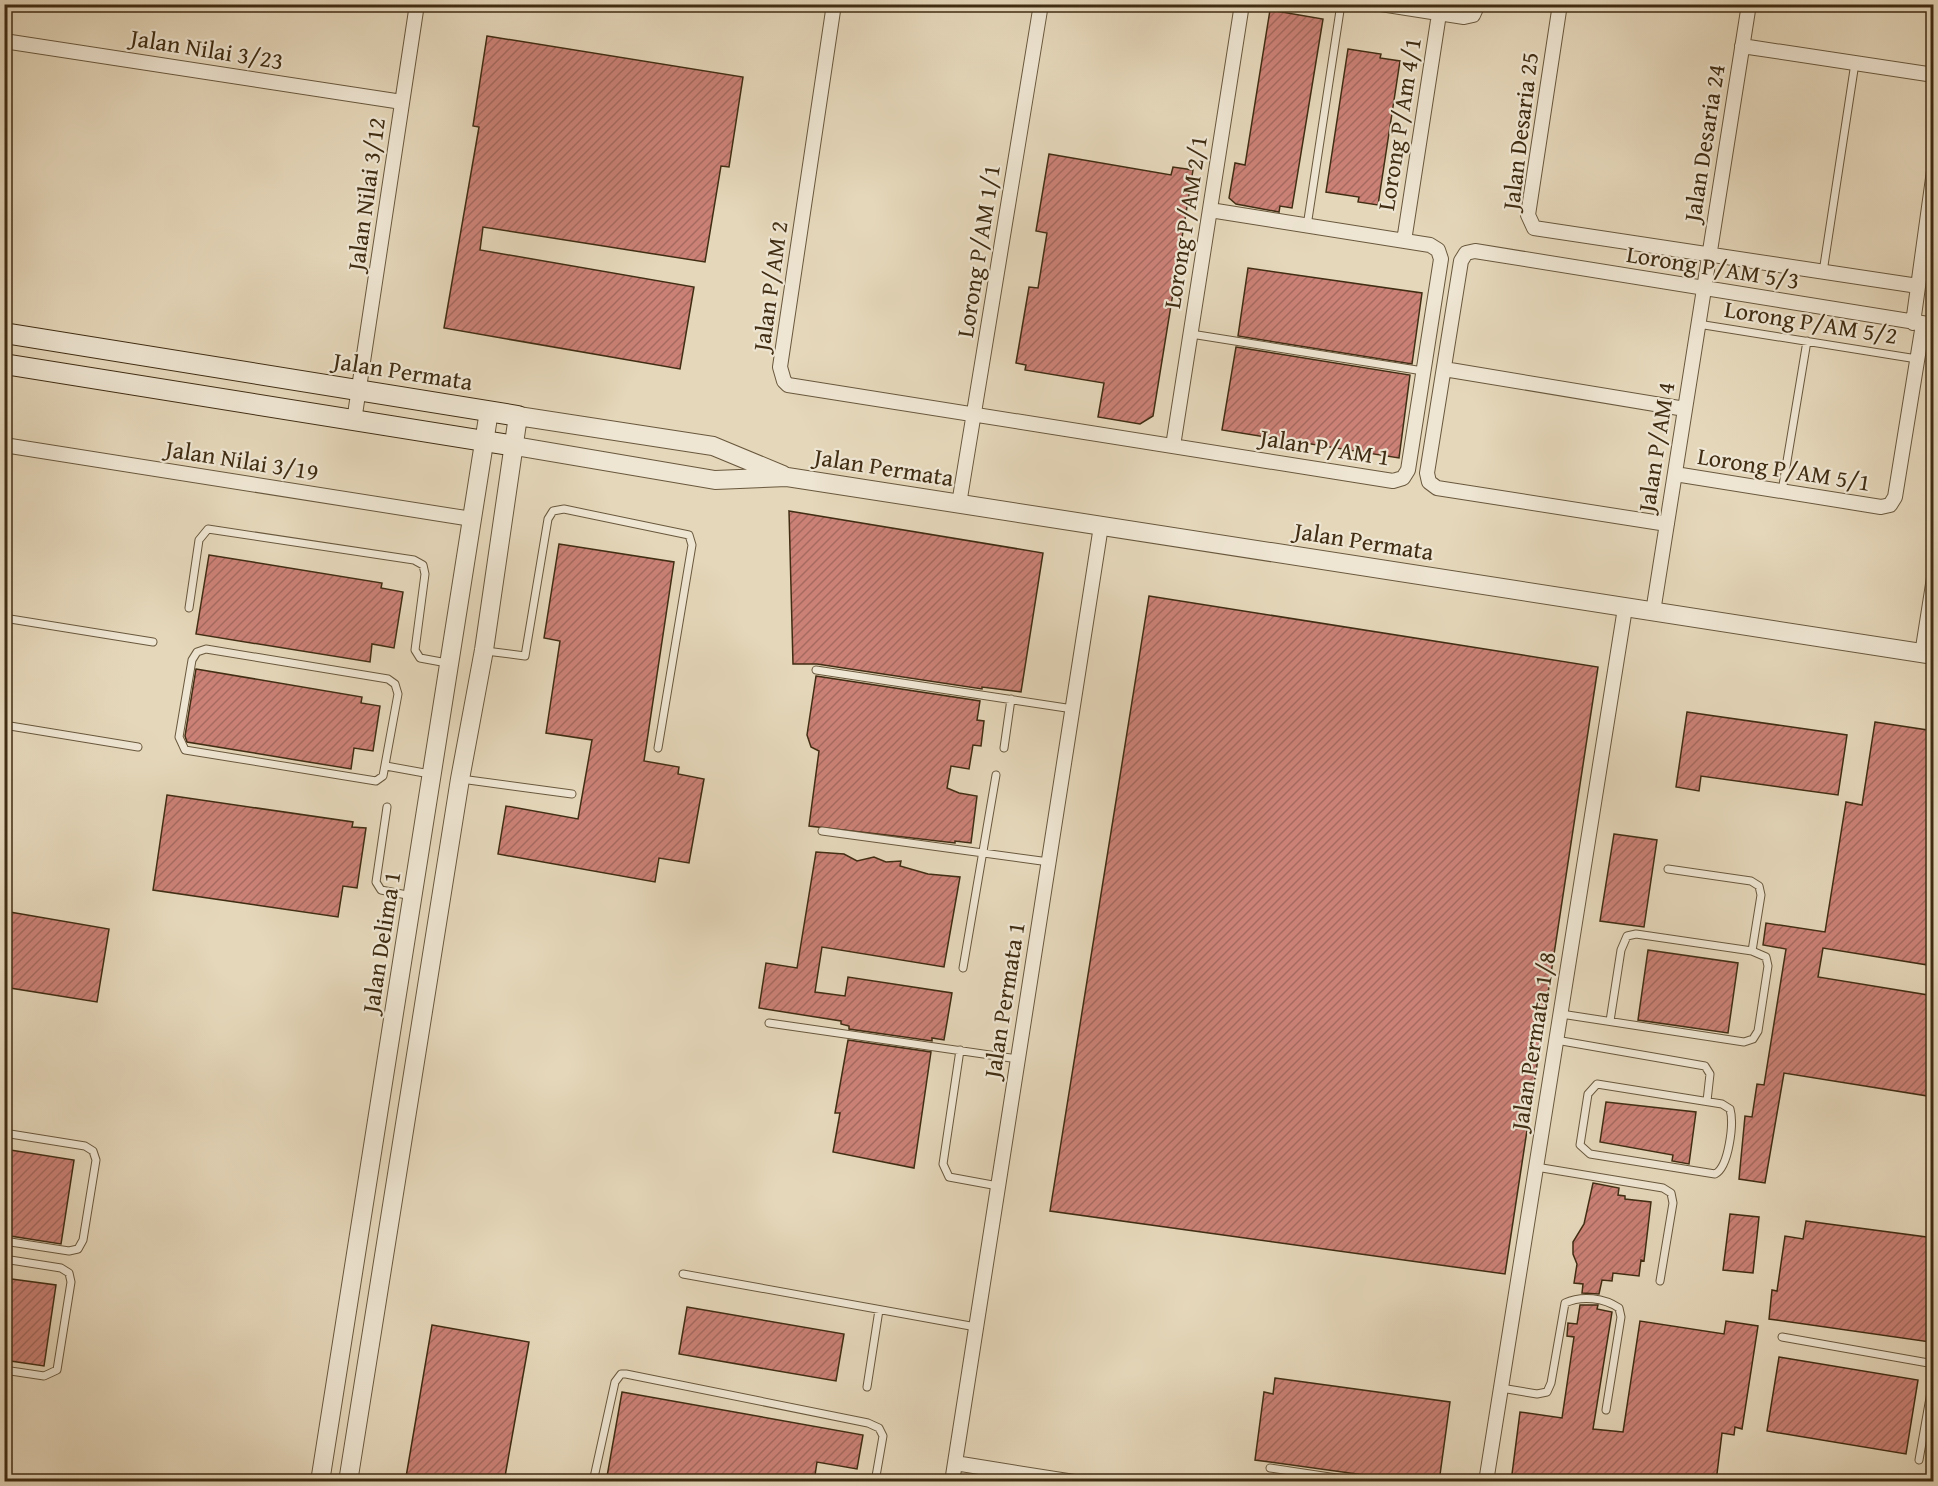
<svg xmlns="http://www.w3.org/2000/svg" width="1938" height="1486" font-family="'Gentium Book Plus',serif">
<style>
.building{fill:url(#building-hatch);stroke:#402d13;stroke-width:1.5}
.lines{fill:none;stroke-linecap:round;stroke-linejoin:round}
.service-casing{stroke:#69583d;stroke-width:9}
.minor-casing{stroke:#69583d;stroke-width:16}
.tertiary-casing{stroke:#69583d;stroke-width:20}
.secondary-casing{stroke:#402d13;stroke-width:22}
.service{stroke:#eee5d2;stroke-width:7}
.minor{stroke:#eee5d2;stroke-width:14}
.tertiary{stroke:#eee5d2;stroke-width:18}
.secondary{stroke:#eee5d2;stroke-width:20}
.labels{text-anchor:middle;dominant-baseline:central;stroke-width:4.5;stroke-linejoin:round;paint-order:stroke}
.street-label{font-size:24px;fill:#402d13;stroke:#eee5d2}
</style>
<defs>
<pattern id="building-hatch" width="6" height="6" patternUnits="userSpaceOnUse" patternTransform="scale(1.5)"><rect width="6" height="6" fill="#cb8176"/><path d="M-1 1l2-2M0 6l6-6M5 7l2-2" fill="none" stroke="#a66a60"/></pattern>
</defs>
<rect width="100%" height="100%" fill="#e5d7ba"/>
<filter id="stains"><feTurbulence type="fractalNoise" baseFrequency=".00333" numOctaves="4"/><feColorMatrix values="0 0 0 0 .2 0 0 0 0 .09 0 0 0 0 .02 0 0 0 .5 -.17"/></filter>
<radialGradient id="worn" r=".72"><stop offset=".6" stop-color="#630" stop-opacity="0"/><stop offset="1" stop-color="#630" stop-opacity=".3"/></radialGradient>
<path class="building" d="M1270 10 1323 19 1292 208 1280 206 1279 212 1236 204 1229 198 1235 163 1245 165Z
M487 36 743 77 729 167 721 166 705 262 483 227 480 250 694 287 680 369 444 328 479 127 473 126Z
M1348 49 1381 54 1380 58 1400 61 1378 205 1358 202 1359 197 1326 192Z
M1049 154 1171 175 1173 167 1193 170 1153 416 1140 424 1098 417 1104 383 1025 370 1026 365 1016 363 1029 287 1038 288 1047 233 1036 231Z
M1248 268 1422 293 1412 364 1238 336Z
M1236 347 1410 375 1399 458 1222 430Z
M789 511 1043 553 1021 692 982 687V689L817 664H793Z
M559 544 674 562 644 761 679 767 678 774 704 779 689 863 659 858 655 882 498 854 506 806 578 819 592 740 546 733 560 641 544 638Z
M209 555 382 583 381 588 403 592 394 648 372 644 370 662 196 634Z
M1149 596 1598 667 1505 1274 1050 1211Z
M196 669 362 697 361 703 380 706 373 751 354 748 351 769 187 742 185 736Z
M816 676 980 701 977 720 984 721 981 746 973 745 969 769 951 766 947 788 959 793 977 796 971 843 955 841V843L809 826 819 751 811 747 807 735Z
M1687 712 1847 735 1838 795 1701 776 1699 791 1676 787Z
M1875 722 1934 731V966L1823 948 1818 977 1934 996V1097L1784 1073 1765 1183 1739 1179 1745 1116 1752 1117 1757 1084 1764 1085 1786 949 1763 945 1766 923 1825 932 1846 802 1862 805Z
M167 795 353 822 352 827 366 828 357 888 343 886 338 917 153 890Z
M1614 834 1657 840 1644 927 1600 921Z
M816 852 844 854 857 861 874 857 886 862 901 861 900 866 928 874 960 877 944 967 822 947 815 992 845 996 848 977 952 993 944 1040 932 1038V1041L849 1029V1026L841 1024V1021L759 1008 766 963 797 968Z
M4 911 109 929 97 1002 4 987Z
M1648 950 1738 963 1728 1033 1638 1020Z
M848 1040 931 1052 914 1168 833 1152 840 1113H835Z
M1606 1102 1696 1112 1689 1164 1672 1161 1673 1155 1600 1142Z
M4 1149 74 1160 61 1244 4 1235Z
M1593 1183 1619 1188 1618 1195 1625 1196V1199L1651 1202 1644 1261 1641 1260 1639 1276 1613 1273 1612 1281 1602 1280 1599 1294 1582 1293 1583 1284 1574 1283 1577 1264 1573 1254V1242L1584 1224Z
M1730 1214 1759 1217 1753 1273 1723 1270Z
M1806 1221 1934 1238V1316L1930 1342 1769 1319 1772 1290 1777 1291 1785 1236 1803 1239Z
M4 1278 56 1285 44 1366 4 1360Z
M1580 1305H1598L1597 1309 1612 1312 1593 1429 1623 1432 1640 1321 1724 1334 1726 1321 1758 1326 1742 1429 1735 1427 1734 1435 1722 1433 1716 1482H1511L1520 1412 1562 1418 1574 1337 1567 1336 1568 1323 1577 1324Z
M687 1307 844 1334 836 1381 679 1354Z
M432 1325 529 1342 504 1482H432L406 1477Z
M1779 1357 1918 1380 1906 1454 1767 1431Z
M1275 1378 1450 1402 1439 1482H1415L1255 1460 1264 1392 1273 1394Z
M622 1392 863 1435 857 1469 817 1462 814 1482H606Z"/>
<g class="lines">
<defs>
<path id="service" d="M1307 226 1341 4
M1823 272 1855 63
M1698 324 1917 359
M1191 334 1423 371
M1782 491 1807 341
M189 608 199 540 208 529 414 560 423 565 425 574 415 650 420 658 447 663
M4 618 153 642
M206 649 388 679 395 684 398 694 383 776 376 781 185 750 179 737 192 660 197 652Z
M486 651 525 656 548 519 553 511 564 509 689 535 692 545 658 748
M816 670 1073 709
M4 725 138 747
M1004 748 1011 699
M386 766 430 774
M461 779 572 794
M387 807 376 882 381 890 412 896
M822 831 1049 862
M1668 869 1751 881 1759 886 1761 895 1752 951
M963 968 996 775
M1561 1014 1744 1042 1753 1039 1758 1031 1768 966 1766 957 1752 951 1636 934 1627 936 1621 950 1610 1021
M769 1023 1018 1059
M1556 1040 1705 1066 1710 1074 1707 1101
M960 1050 943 1164 949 1177 998 1186
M1597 1084 1722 1104 1730 1109C1734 1123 1729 1167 1715 1174L1590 1154 1580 1145 1588 1094Z
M4 1133 85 1146 93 1151 96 1160 83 1240 78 1249 69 1251 4 1241
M1536 1167 1663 1188 1671 1193 1673 1203 1660 1281
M4 1259 61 1268 69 1273 71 1282 57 1370 44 1376 4 1370
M683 1274 976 1327
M1782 1337 1934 1364
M867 1387 879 1310
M1501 1388 1537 1394 1547 1392 1551 1383 1565 1303C1582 1295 1604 1298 1619 1308L1621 1317 1606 1410
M1919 1460 1934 1375
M1270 1468 1363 1482
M593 1482 615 1382 621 1374H626L868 1423 879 1428 883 1436 875 1482"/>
<path id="minor" d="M834 4 780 367 784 381 788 385 1393 481 1403 478 1408 470 1441 259 1438 250 1430 245 1210 210
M1381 4 1464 17 1473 15 1478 4
M1560 4 1528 215 1534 228 1918 286
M4 41 402 102
M1742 46 1934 75
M1404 241 1439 14
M1913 323 1934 171
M1444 369 1685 409
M354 421 417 4
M4 445 472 519
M1173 446 1242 4
M1675 474 1881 507 1890 505 1895 497 1923 324
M959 504 1041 4
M1667 524 1437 488 1429 482 1427 473 1461 261 1466 253 1475 251 1934 325
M1653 612 1749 4
M1922 654 1934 578
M955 1463 1074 1482
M952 1482 1101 526
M1486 1482 1625 608"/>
<path id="tertiary" d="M515 446 715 480 787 477 1934 655
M320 1482 489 411
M348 1482 460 779 484 650 518 416 713 446 783 475"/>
<path id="secondary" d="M4 333 518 416
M4 364 515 446"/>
</defs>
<use href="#service" class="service-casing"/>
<use href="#minor" class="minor-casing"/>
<use href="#tertiary" class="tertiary-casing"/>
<use href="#secondary" class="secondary-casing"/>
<use href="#service" class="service"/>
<use href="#minor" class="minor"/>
<use href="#tertiary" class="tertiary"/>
<use href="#secondary" class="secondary"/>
</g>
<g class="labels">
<g class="street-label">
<text transform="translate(207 49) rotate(9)">Jalan Nilai 3/23</text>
<text transform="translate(1399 124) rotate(-81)">Lorong P/Am 4/1</text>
<text transform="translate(1520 131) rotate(-83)">Jalan Desaria 25</text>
<text transform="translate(1704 143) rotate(-81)">Jalan Desaria 24</text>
<text transform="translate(366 194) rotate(-82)">Jalan Nilai 3/12</text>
<text transform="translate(1185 222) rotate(-81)">Lorong P/AM 2/1</text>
<text transform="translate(978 251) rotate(-81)">Lorong P/AM 1/1</text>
<text transform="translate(1713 267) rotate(9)">Lorong P/AM 5/3</text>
<text transform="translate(770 286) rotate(-82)">Jalan P/AM 2</text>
<text transform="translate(1811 322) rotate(9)">Lorong P/AM 5/2</text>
<text transform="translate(403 371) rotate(9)">Jalan Permata</text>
<text transform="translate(1325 447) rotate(9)">Jalan P/AM 1</text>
<text transform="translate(1656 447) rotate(-81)">Jalan P/AM 4</text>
<text transform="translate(242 460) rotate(9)">Jalan Nilai 3/19</text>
<text transform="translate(884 467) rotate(9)">Jalan Permata</text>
<text transform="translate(1784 469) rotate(9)">Lorong P/AM 5/1</text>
<text transform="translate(1364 541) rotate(9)">Jalan Permata</text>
<text transform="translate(381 942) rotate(-81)">Jalan Delima 1</text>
<text transform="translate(1004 1000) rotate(-81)">Jalan Permata 1</text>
<text transform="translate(1533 1041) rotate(-81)">Jalan Permata 1/8</text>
</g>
</g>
<rect width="1938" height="1486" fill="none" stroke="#e5d7ba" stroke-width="24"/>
<rect x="6" y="6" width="1926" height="1474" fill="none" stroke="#402d13" stroke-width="3"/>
<rect x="12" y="12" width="1914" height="1462" fill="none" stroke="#402d13" stroke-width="1.5"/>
<rect width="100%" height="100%" filter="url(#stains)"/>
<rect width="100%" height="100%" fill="url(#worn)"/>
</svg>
